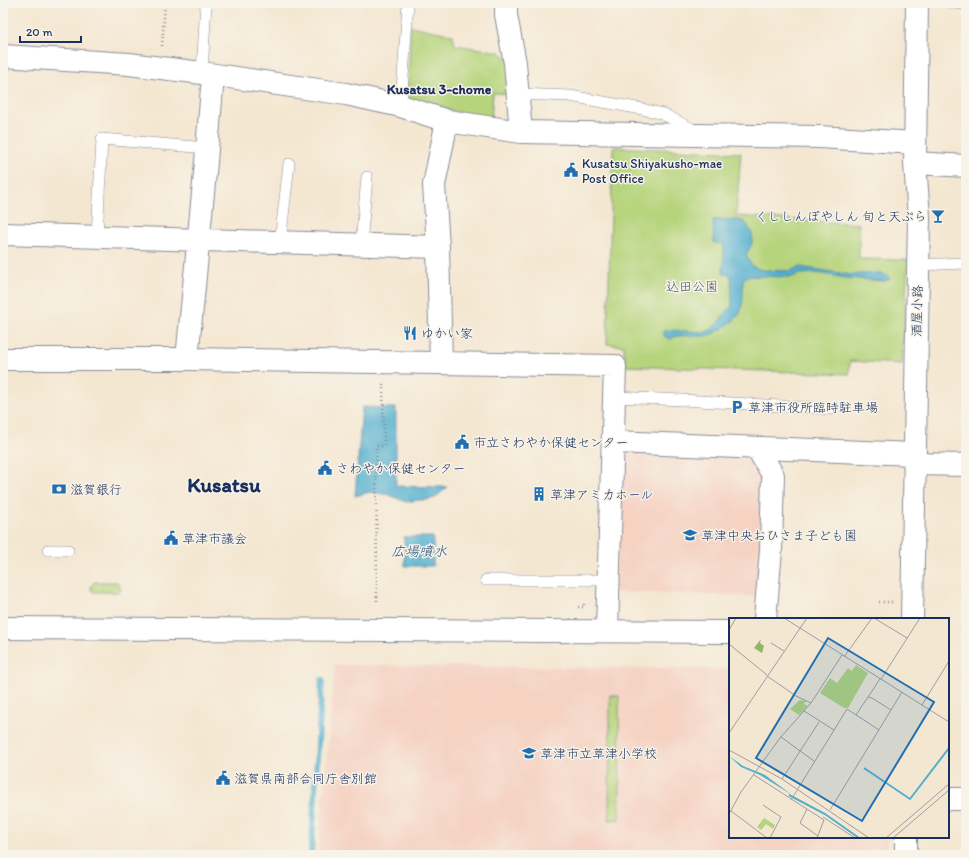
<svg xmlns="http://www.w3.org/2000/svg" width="969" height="858" font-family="Itim,'Klee One',sans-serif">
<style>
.built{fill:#f5d2c2}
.green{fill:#b5d47b;stroke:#68826c}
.water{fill:#51afcf;stroke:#366f96}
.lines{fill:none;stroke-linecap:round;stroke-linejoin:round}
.stream{stroke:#51afcf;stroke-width:6}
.lane-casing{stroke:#888b98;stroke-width:12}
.street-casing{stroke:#888b98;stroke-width:24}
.secondary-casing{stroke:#888b98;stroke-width:24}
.path{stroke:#888b98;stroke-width:2.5;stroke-dasharray:1 3;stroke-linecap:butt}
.lane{stroke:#fff;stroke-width:11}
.street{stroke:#fff;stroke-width:22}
.secondary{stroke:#fff;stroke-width:22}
.labels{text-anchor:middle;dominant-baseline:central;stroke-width:3;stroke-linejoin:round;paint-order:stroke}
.poi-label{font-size:13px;fill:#1b2f5e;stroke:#f7f3e8;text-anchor:start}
.park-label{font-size:13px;fill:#425865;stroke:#f7f3e8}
.street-label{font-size:13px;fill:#1b2f5e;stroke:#f7f3e8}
.neighbourhood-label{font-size:14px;font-weight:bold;fill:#1b2f5e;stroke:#f7f3e8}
.water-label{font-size:14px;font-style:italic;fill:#2b5580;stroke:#f7f3e8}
.town-label{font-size:21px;font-weight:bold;fill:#1b2f5e;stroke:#f7f3e8}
.inset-river{fill:none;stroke:#51afcf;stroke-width:2}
.inset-road{fill:none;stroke:#9d9da3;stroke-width:1}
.view{fill:#1f6fb2;fill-opacity:0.15;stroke:#1f6fb2;stroke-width:2}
.inset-edge{fill:none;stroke:#1b2f5e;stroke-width:2}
</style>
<rect width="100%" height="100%" fill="#f7f3e8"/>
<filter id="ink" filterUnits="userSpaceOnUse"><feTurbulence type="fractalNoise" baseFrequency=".025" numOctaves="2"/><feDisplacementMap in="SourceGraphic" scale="8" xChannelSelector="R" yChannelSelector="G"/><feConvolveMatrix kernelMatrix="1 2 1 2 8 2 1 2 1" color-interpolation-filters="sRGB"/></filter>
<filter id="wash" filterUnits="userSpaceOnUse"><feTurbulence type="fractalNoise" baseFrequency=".012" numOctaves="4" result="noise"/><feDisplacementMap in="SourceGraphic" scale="16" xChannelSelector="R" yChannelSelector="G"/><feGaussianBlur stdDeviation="0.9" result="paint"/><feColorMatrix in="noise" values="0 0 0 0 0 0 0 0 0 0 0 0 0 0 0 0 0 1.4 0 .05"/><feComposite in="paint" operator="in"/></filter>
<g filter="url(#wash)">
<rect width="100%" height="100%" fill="#f4e7d1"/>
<path class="built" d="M622 450 748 455 763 483V515L759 596 615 592Z
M335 665 730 669V837H887V855H318Z"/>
<path class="green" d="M411 26 453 35 455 45 500 52 509 60 512 94 493 93 491 120 407 100Z
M613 147 741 153 736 216 859 224V259L908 260 902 364 850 361 849 374 625 366 624 346 607 344Z
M94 582H117L120 586 121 590 118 592H94L91 590V586Z
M610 695 619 696 620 819 609 820Z"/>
<path class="water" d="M723 219C729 220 737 219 743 221 746 223 747 225 749 228 756 238 752 245 746 254L751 265 756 268 763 270 790 271 799 267 840 273C853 278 876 269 888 276L890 279 885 281 846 278 816 273 799 274 792 277 748 276 743 279C743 288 744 305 740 313 736 321 713 336 704 336 693 337 680 333 670 339L665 337 663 333 666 330 706 332 712 329 732 306 731 275 723 274 724 244 714 243 713 220Z
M362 407 396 408V486L447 487 435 498 426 500H418L406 502 389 495 370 492 355 496Z
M404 537H433V566H405Z"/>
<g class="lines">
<path class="stream" d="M311 855 322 680"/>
</g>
</g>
<g filter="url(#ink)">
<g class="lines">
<defs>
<path id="lane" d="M953 3 966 4
M202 73 206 3
M518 94 570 96 642 109 663 114 694 130
M401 106 408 3
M97 237 102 139 207 148
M280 242 289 164
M361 245 367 177
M918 265 966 263
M614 397 683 400 832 409
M48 550H68
M486 580H609"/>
<path id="street" d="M506 3V15L515 63 521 132
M3 56 129 64 202 73 346 94 401 106 447 121 521 132 819 137 915 143
M915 163 966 166
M3 234 438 247
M3 359H187L615 366 607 631
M187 359 206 162 213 75
M441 363 438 247 434 185 447 121
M613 442 914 454
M757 448 773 475 771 550 765 619
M914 464 966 465
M912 619 919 217 915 163 917 3
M948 799H966
M906 855V837"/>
<path id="secondary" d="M3 628 730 632"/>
</defs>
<use href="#lane" class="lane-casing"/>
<use href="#street" class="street-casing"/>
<use href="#secondary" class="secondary-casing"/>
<path class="path" d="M162 46 165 3
M377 601 376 446H384L383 384
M879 602H892
M578 607H584V602"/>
<use href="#lane" class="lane"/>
<use href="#street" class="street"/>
<use href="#secondary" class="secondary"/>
</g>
</g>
<defs>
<symbol id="civic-bare" viewBox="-9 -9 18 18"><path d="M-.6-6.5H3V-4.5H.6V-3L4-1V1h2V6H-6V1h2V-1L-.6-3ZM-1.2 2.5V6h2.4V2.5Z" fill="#1f6fb2" stroke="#f7f3e8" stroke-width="2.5" paint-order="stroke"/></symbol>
<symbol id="bar-bare" viewBox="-9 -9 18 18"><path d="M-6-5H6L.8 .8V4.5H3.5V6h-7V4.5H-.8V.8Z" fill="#1f6fb2" stroke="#f7f3e8" stroke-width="2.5" paint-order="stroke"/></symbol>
<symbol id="restaurant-bare" viewBox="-9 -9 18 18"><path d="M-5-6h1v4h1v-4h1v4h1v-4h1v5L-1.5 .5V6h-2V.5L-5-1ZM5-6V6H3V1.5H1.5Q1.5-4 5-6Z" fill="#1f6fb2" stroke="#f7f3e8" stroke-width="2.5" paint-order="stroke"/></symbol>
<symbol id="parking-bare" viewBox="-9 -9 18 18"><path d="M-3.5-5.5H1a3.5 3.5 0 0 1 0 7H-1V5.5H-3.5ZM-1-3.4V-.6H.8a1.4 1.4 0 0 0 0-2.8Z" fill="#1f6fb2" stroke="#f7f3e8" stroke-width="2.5" paint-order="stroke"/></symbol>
<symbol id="bank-bare" viewBox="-9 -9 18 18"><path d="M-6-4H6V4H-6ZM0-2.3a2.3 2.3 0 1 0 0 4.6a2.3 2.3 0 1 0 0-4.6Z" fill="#1f6fb2" stroke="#f7f3e8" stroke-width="2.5" paint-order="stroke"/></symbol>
<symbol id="building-bare" viewBox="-9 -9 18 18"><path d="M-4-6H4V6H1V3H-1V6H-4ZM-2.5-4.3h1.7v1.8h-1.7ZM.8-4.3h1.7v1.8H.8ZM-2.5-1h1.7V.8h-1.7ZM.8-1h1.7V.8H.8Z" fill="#1f6fb2" stroke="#f7f3e8" stroke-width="2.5" paint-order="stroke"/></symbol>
<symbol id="school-bare" viewBox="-9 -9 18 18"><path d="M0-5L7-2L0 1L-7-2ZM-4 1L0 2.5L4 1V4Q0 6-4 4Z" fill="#1f6fb2" stroke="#f7f3e8" stroke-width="2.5" paint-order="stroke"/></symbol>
</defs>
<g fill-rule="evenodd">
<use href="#civic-bare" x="561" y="160" width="20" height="20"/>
<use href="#bar-bare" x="928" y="206" width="20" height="20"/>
<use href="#restaurant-bare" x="400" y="323" width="20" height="20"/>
<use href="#parking-bare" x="727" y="397" width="20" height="20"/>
<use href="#civic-bare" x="452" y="432" width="20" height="20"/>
<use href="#civic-bare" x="315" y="458" width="20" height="20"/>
<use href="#bank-bare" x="49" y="479" width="20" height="20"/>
<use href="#building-bare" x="529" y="484" width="20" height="20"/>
<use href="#school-bare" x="680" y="525" width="20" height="20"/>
<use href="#civic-bare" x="161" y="528" width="20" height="20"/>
<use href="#school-bare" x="519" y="743" width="20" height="20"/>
<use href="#civic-bare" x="213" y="768" width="20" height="20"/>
</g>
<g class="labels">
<g class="poi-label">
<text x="582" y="163">Kusatsu Shiyakusho-mae<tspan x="582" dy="15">Post Office</tspan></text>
<text x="927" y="216" text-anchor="end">くししんぼやしん 旬と天ぷら</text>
<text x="421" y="333">ゆかい家</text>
<text x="748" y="407">草津市役所臨時駐車場</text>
<text x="473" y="442">市立さわやか保健センター</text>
<text x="336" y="468">さわやか保健センター</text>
<text x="70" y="489">滋賀銀行</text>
<text x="550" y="494">草津アミカホール</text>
<text x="701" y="535">草津中央おひさま子ども園</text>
<text x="182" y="538">草津市議会</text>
<text x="540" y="753">草津市立草津小学校</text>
<text x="234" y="778">滋賀県南部合同庁舎別館</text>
</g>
<g class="park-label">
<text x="692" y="286">込田公園</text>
</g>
<g class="street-label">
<text transform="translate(917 311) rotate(-89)">酒屋小路</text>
</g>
<g class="neighbourhood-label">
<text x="439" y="89">Kusatsu 3-chome</text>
</g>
<g class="water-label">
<text x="419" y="551">広場噴水</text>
</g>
<g class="town-label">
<text x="224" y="484">Kusatsu</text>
</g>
</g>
<g transform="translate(729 618)">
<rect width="220" height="220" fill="#f4e7d1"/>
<path d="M127 47 139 55 119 90H115L91 75 101 60 108 65 119 50 123 53ZM71 82 77 83 75 86 79 88 70 97 61 91ZM35 200 46 207 44 211 37 206 32 212 28 209Z" fill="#b5d47b"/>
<path d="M32 21 31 25 35 28 33 35 25 30Z" fill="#90b66b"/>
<path d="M0 138 14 148 36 157 63 177 31 157 12 149Z" fill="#51afcf"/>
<path class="inset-river" d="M135 150 181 181 220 130M60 177 96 196 130 220"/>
<path class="inset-road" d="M55 0 220 104M145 0 178 20M0 12 7 0M42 25 55 33M0 26 38 57M115 39 143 0M38 58 67 78 82 85M152 61 191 0M139 79 143 80 162 92M193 87 220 43M75 93 105 112M127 97 151 61M0 115 78 0M52 119 85 143M0 132 53 161 140 220M25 157 95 202 88 220M53 161 90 104M62 182 118 91 150 112M34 187 52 199 41 220M78 191 71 205 89 218M101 192 173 74M2 193 38 220M0 196 12 174 51 120 82 85 113 37M94 199 126 220M157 220 220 166M164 220 220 172"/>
<path class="view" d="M99 20 205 84 133 203 27 140Z"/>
<rect width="220" height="220" class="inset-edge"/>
</g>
<rect width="969" height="858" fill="none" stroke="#f7f3e8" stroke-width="16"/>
<path d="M20 36v6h61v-6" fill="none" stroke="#1b2f5e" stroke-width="2"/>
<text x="26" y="36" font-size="12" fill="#1b2f5e" stroke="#f7f3e8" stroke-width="3" paint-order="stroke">20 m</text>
</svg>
